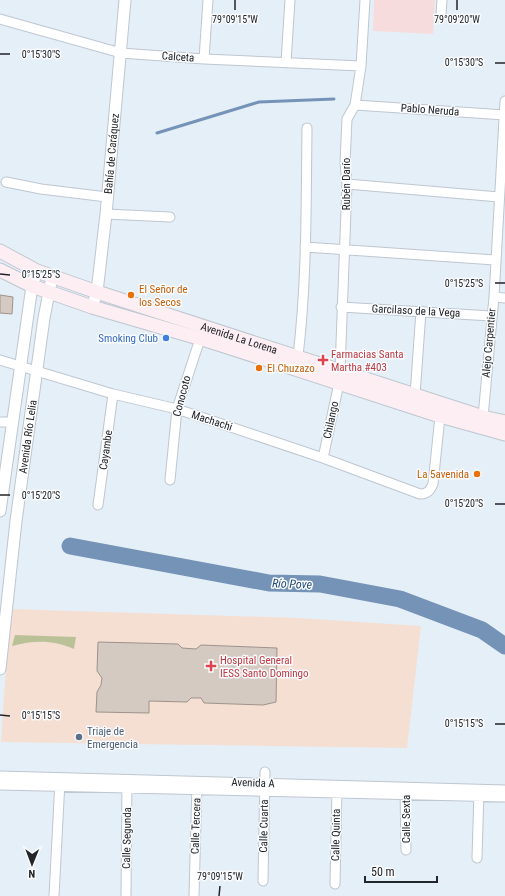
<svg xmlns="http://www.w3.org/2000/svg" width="505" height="896" font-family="'Roboto Condensed',sans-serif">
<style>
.education{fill:#f7dcde}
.medical{fill:#f5dfd2}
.green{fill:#bac197}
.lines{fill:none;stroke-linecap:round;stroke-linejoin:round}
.stream{stroke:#7593b6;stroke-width:3}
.river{stroke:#7593b6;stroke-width:17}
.building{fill:#d5cac2;stroke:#9d938c}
.minor-casing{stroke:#bec7d0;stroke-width:11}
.tertiary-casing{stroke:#bec7d0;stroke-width:13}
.secondary-casing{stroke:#bec7d0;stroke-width:15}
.minor{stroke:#fff;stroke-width:9}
.tertiary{stroke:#fff;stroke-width:11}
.secondary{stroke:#fceef2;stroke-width:13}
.ticks{fill:none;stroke:#222529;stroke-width:1.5}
.food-dot{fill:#e8710a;stroke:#f9fbfd;stroke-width:1.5}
.shop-dot{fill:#3f7fe0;stroke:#f9fbfd;stroke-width:1.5}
.health-dot{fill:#e0444e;stroke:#f9fbfd;stroke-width:1.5}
.service-dot{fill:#5c6f8a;stroke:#f9fbfd;stroke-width:1.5}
.labels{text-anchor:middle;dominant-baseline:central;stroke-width:3;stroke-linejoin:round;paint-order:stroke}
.street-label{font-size:11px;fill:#222529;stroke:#f9fbfd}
.food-label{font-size:11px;fill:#c56008;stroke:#f9fbfd;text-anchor:start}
.shop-label{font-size:11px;fill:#366cbe;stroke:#f9fbfd;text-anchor:end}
.health-label{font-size:11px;fill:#be3a42;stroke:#f9fbfd;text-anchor:start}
.service-label{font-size:11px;fill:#4e5e75;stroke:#f9fbfd;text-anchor:start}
.water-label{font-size:12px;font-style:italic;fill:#1e4877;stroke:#f9fbfd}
.ticks-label{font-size:10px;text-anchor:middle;fill:#222529;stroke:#f9fbfd;stroke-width:3;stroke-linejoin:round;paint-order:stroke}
</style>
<rect width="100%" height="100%" fill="#e5eff8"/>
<path class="education" d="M374 0H435L433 34 373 31Z"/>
<path class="medical" d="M10 609 299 618 421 626 407 748 1 742Z"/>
<path class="green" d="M15 635 76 637 74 649C53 640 35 640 12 646Z"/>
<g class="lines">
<path class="stream" d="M157 133 259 102 334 99"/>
<path class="river" d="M70 546 269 583 320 584 400 599 482 630 505 646"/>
</g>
<path class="building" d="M0 295 13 297 12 314 0 313Z
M98 642 178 644 182 648 196 649 201 645 277 648 276 702 263 705 204 703 201 698H191L187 702 149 701V713L96 712 97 692 101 685 102 678 97 671Z"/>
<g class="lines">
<defs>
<path id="minor" d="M441 14 442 0
M0 19 121 53 204 59 361 66
M204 59 208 0
M286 62 290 0
M355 105 505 115
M6 182 41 189 107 197
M347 184 499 197
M106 214 170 217
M305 247 495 260
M494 297 505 298
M341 307 491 316
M298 356C307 281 306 204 307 128
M0 360 113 394 177 409 323 458 420 494C428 494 430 490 433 484L440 416
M340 370 347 184 345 163 347 119 355 105 361 66 365 0
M415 395 421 311
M483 417 494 297 505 101
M0 422H13
M323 458 339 383
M170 480 177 409 200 339
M98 505 113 394
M0 776 505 790
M0 785 505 797
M405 789 406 850
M477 858 479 791
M263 881 265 772
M335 884 337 787
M54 896 60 781
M126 896 127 781
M194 896 197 783"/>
<g id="tertiary">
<path id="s1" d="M92 307 97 292 106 214 125 0"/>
<path d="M0 511 32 286 37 271"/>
<path id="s2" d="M0 669 16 521 44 318 52 277"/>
</g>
<g id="secondary">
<path id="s3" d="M0 251 37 271 97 292 483 417 505 422"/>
<path d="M0 270 32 286 92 307 212 342 440 416 505 434"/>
</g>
</defs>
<use href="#minor" class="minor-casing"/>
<use href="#tertiary" class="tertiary-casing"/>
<use href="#secondary" class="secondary-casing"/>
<use href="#minor" class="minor"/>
<use href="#tertiary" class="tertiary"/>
<use href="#secondary" class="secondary"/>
</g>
<path class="ticks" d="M235 10V0M457 10V0M0 54H10M495 63H505M0 274 10 275M495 283H505M0 495H10M495 504H505M0 715 10 716M495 724H505M219 896 220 886"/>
<g class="food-dot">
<circle cx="131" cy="295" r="4"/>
<circle cx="259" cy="368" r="4"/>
<circle cx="477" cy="474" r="4"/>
</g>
<circle class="shop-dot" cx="166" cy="338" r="4"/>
<g class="health-dot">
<path d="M321 354h4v4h4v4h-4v4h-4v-4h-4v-4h4z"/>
<path d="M209 660h4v4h4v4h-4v4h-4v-4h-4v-4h4z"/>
</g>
<circle class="service-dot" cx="79" cy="737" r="4"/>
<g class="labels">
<g class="street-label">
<text transform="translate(178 57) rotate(4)">Calceta</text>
<text transform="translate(430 110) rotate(4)">Pablo Neruda</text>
<text stroke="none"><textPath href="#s1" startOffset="155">Bahía de Caráquez</textPath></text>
<text transform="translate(346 184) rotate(-90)">Rubén Darío</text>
<text transform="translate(416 311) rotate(3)">Garcilaso de la Vega</text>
<text stroke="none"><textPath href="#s3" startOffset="255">Avenida La Lorena</textPath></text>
<text transform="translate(489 343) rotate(-85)">Alejo Carpentier</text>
<text transform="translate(182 396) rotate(-75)">Conocoto</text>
<text transform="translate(331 420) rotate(-78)">Chilango</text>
<text transform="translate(212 421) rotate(18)">Machachi</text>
<text stroke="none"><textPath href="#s2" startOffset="234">Avenida Río Lelia</textPath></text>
<text transform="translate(106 450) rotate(-82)">Cayambe</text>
<text transform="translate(253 783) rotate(2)">Avenida A</text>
<text transform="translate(406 819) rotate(-90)">Calle Sexta</text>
<text transform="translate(196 826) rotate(-88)">Calle Tercera</text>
<text transform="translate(264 826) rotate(-89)">Calle Cuarta</text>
<text transform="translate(336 835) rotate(-89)">Calle Quinta</text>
<text transform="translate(127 838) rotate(-89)">Calle Segunda</text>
</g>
<g class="food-label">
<text x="139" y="289">El Señor de<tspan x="139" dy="13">los Secos</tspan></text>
<text x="267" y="368">El Chuzazo</text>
<text x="469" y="474" text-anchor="end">La 5avenida</text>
</g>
<g class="shop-label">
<text x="158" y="338">Smoking Club</text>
</g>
<g class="health-label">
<text x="331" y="354">Farmacias Santa<tspan x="331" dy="13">Martha #403</tspan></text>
<text x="220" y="660">Hospital General<tspan x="220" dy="13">IESS Santo Domingo</tspan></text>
</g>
<g class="service-label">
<text x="87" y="731">Triaje de<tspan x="87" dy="13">Emergencia</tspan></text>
</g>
<g class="water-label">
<text transform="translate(292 584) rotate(2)">Río Pove</text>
</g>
</g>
<g class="ticks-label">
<text x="235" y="23">79°09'15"W</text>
<text x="457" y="23">79°09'20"W</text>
<text x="41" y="58">0°15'30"S</text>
<text x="464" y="66">0°15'30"S</text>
<text x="41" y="278">0°15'25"S</text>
<text x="464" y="287">0°15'25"S</text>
<text x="41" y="499">0°15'20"S</text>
<text x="464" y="507">0°15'20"S</text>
<text x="41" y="719">0°15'15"S</text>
<text x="464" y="727">0°15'15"S</text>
<text x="220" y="880">79°09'15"W</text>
</g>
<g transform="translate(32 864) rotate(181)" stroke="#f9fbfd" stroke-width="3" paint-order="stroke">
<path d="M0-3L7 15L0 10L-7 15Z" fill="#222529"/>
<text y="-6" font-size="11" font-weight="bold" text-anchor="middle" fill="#222529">N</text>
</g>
<path d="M365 876v6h72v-6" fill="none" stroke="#222529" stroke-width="2"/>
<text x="371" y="876" font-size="12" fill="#222529" stroke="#f9fbfd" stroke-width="3" paint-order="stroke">50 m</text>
</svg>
